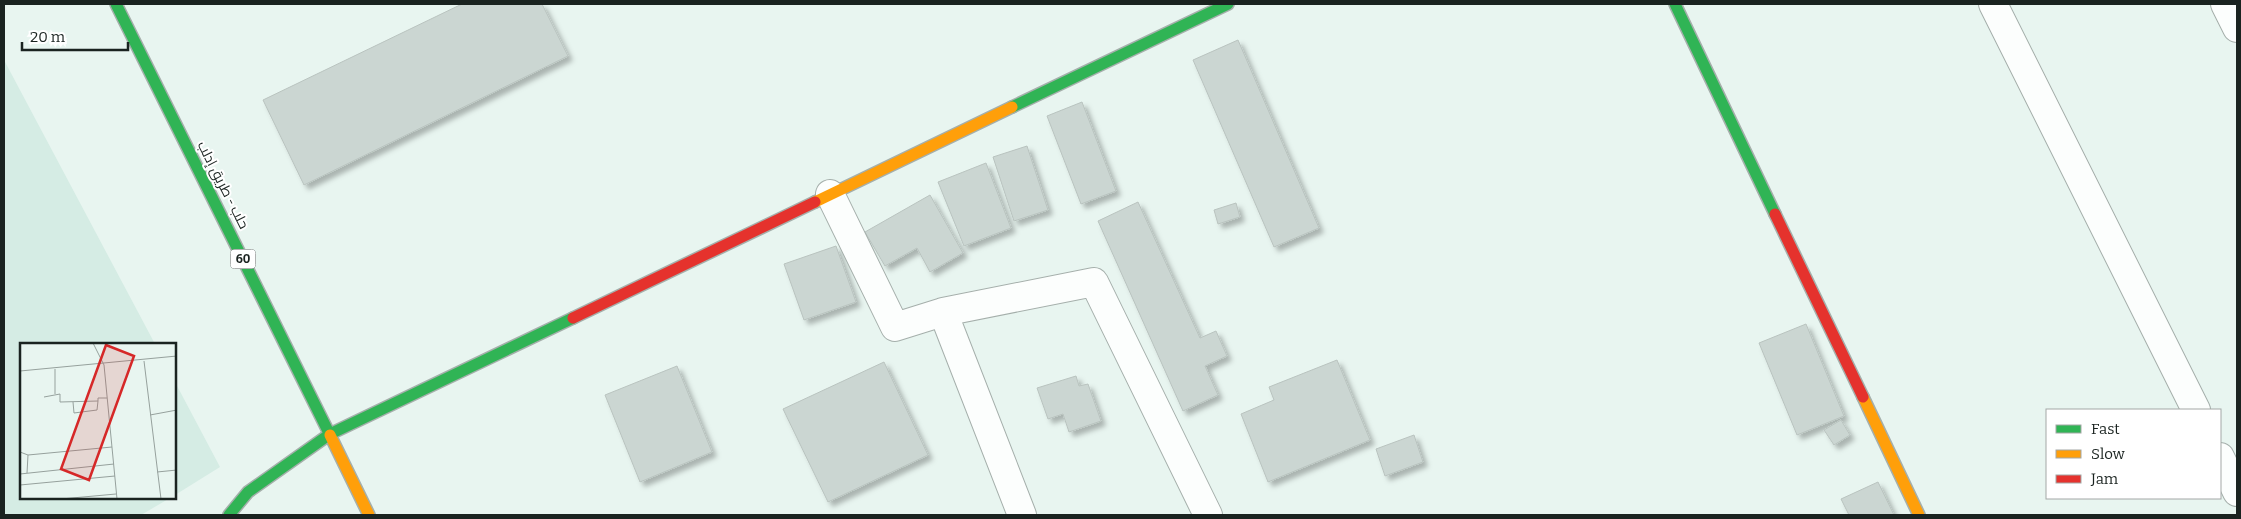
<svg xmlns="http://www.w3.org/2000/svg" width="2241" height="519" font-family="Bitter,Cairo,serif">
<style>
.built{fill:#d5ece4}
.building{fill:#cbd6d2;stroke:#b9c3bf;filter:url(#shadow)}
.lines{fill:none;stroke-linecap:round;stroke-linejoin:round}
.street-casing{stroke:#a5afab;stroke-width:30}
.fast-casing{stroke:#a5afab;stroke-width:14}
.slow-casing{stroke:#a5afab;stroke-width:14}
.jam-casing{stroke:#a5afab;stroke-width:14}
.street{stroke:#fcfefd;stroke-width:28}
.fast{stroke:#30b455;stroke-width:11}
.slow{stroke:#ff9f0a;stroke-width:11}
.jam{stroke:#e5322d;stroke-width:11}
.labels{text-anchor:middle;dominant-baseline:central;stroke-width:4;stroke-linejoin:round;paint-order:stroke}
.shield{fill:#fff;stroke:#5f6563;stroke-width:1}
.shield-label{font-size:12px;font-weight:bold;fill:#1a2320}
.street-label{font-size:14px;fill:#1a2320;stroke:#fff}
.inset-road{fill:none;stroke:#96a19d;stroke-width:1}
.view{fill:#d62828;fill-opacity:0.15;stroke:#d62828;stroke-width:2.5}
.inset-edge{fill:none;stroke:#1a2320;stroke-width:2.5}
</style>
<defs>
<filter id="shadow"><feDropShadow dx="4.5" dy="4.5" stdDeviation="2.5" flood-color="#0004"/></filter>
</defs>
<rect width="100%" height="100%" fill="#e8f5f0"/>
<path class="built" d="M4 60 155 344H21V498H170L141 515H4Z
M175 382 220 467 175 495Z"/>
<path class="building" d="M462 4H542L568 56 304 185 263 100Z
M1238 40 1319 228 1274 247 1193 60Z
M1082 102 1116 191 1081 204 1047 116Z
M1027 146 1048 210 1014 221 993 157Z
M986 163 1011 228 964 246 938 182Z
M930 195 963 253 930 272 917 248 885 266 865 232Z
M1138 202 1200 338 1216 331 1227 356 1205 366 1218 395 1183 411 1098 221Z
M1236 203 1240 217 1218 224 1214 210Z
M836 246 856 302 804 320 784 264Z
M1806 324 1844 416 1797 435 1759 343Z
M1337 360 1370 440 1268 482 1241 414 1274 400 1269 387Z
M884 362 928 455 828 502 783 409Z
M677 366 712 452 640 482 605 395Z
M1076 376 1079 386 1088 384 1101 421 1069 432 1063 414 1048 419 1037 388Z
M1841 420 1850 435 1834 445 1824 430Z
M1414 435 1423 462 1385 476 1376 449Z
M1878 482 1894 515H1849L1841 499Z"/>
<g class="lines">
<defs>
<path id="street" d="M1993 4 2196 410
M2225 4 2237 28
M830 194 895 327 943 312 1022 515
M943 312 1094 282 1208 515
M2220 457 2237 492"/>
<path id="fast" d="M116 4 330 435
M1675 4 1775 214
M1012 107 1228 4
M229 515 248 492 330 434 573 318"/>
<path id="slow" d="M815 202 1012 107
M1863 397 1919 515
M330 435 369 515"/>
<path id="jam" d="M1775 214 1863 397
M573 318 815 202"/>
</defs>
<use href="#street" class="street-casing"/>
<use href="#fast" class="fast-casing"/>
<use href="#slow" class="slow-casing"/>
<use href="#jam" class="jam-casing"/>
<use href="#street" class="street"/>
<use href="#fast" class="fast"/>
<use href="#slow" class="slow"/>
<use href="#jam" class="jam"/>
</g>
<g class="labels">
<rect class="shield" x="230.5" y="249.5" width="25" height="19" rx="4"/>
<g class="shield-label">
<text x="243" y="259">60</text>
</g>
<g class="street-label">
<text transform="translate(223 185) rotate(63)">حلب - طريق إدلب</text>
</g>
</g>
<g transform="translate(20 343)">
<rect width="156" height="156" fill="#e8f5f0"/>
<path class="inset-road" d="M73 0 84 22 97 156M124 18 141 156M0 28 157 13M35 51V26M24 54 40 51V59L78 58V55H87M53 59 54 70 77 67 78 58M130 72 157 67M0 109 8 112 92 104M137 129 157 127M7 130 8 112M0 131 94 121M0 142 95 133M41 156 96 151"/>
<path class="view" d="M86 2 114 13 69 137 41 126Z"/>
<rect width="156" height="156" class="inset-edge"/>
</g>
<rect width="2241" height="519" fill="none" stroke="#1a2320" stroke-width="10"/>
<rect x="2046" y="409" width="175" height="90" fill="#ffffff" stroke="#a3a7a6"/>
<rect x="2056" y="425" width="25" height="8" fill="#30b455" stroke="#a3a7a6"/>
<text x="2091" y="434" font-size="15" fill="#1a2320">Fast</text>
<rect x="2056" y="450" width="25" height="8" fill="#ff9f0a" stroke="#a3a7a6"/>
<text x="2091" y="459" font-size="15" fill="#1a2320">Slow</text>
<rect x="2056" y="475" width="25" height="8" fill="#e5322d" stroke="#a3a7a6"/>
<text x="2091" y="484" font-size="15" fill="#1a2320">Jam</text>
<path d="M22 42v8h106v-8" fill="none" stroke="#1a2320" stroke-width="2.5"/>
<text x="30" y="42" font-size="15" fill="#1a2320" stroke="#ffffff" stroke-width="4" paint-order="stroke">20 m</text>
</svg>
